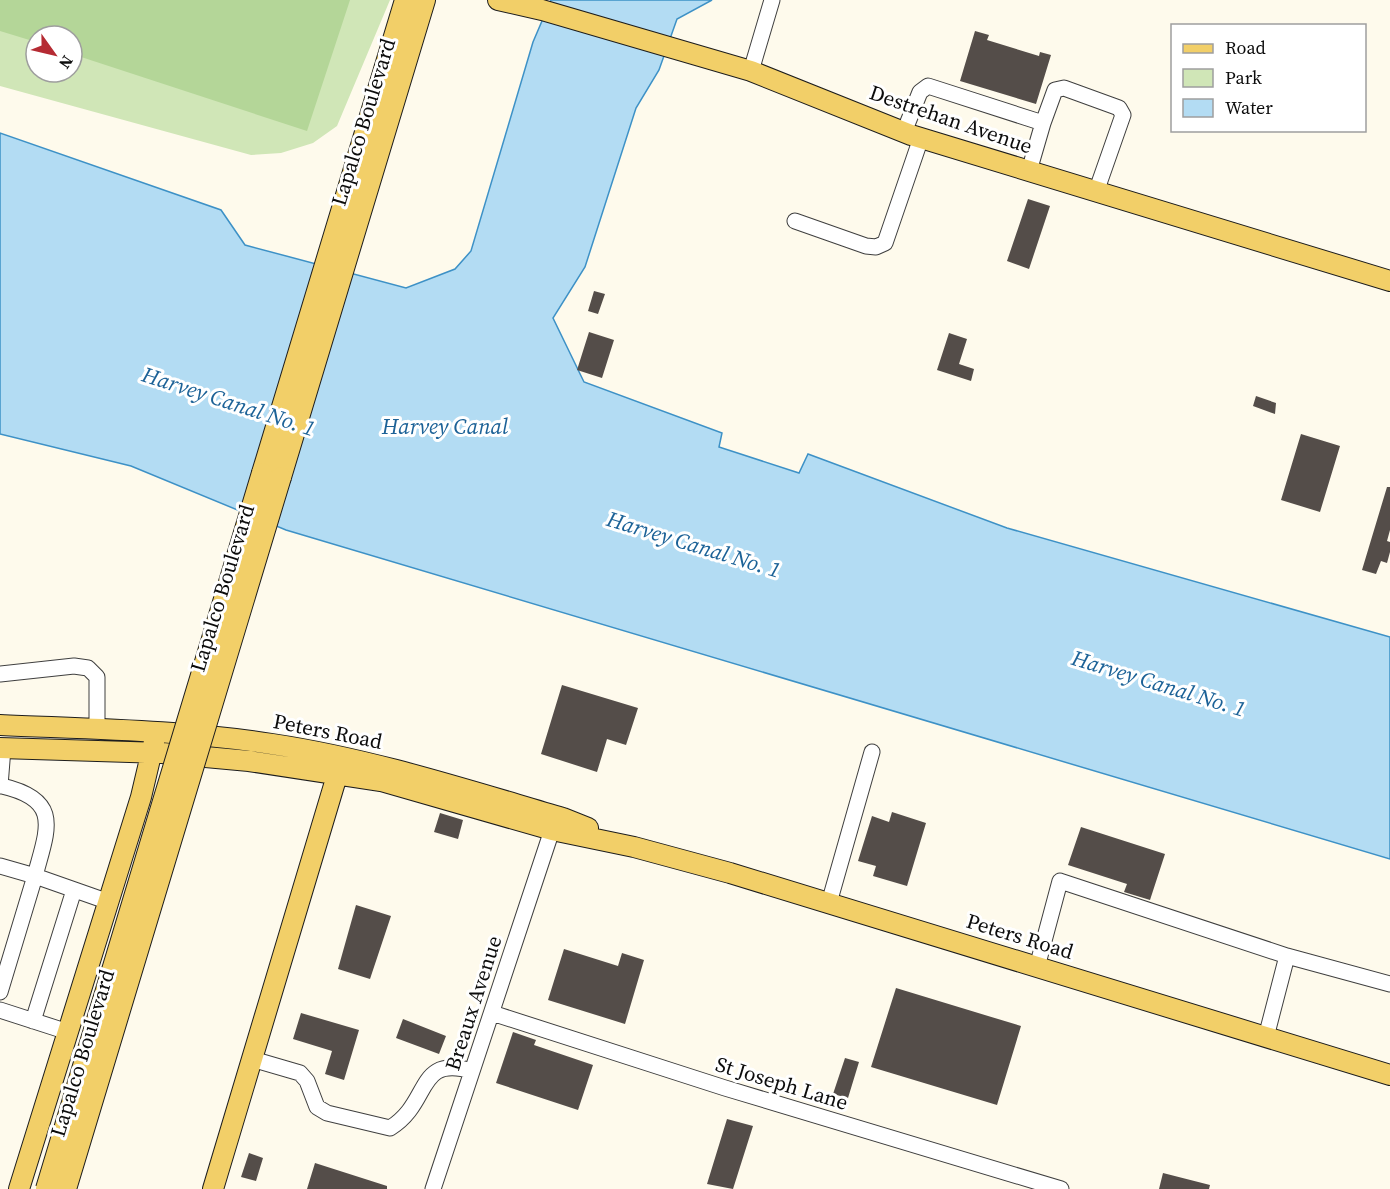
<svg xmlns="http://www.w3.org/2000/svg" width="1390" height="1189" font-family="'Source Serif 4',serif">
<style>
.green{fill:#d0e6b7;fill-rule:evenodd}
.forest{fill:#b4d698}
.water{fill:#b3dcf3;stroke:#3d91c6;stroke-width:1.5}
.building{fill:#544d49}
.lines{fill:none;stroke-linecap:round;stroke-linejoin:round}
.minor-casing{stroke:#3f3f3f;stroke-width:17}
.major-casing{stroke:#1d1d1d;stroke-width:22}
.minor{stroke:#fff;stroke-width:15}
.major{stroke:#f2cf68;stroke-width:20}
.major-bridge-casing{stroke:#1d1d1d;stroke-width:22;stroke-linecap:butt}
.major-bridge{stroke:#f2cf68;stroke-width:20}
.labels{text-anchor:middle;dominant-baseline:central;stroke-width:6;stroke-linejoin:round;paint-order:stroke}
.street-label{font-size:21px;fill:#0c0c0c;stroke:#fff}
.water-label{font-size:22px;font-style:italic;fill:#1c6297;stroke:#fff}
</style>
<rect width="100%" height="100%" fill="#fefaec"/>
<path class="green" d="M0 0H390L337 126 313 143 281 153 251 155 0 86ZM36 36H72V72H36Z"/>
<path class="forest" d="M0 0H350L307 131 72 54V36H36V42L0 31Z"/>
<path class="water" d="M551 0H712L677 19 659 70 636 108 585 267 553 318 584 382 722 433 719 447 799 473 808 454 1007 528 1390 637V859L286 530 131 466 0 434V133L221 210 245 245 406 288 455 269 471 251 533 42Z"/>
<path class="building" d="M975 31 989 35 987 40 1039 56 1040 52 1051 55 1036 104 960 81Z
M1028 199 1050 206 1029 269 1007 261Z
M594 291 605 294 598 314 588 311Z
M589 332 614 340 602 378 577 370Z
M949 333 967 339 959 364 974 369 971 381 937 370Z
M1256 396 1276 403 1275 414 1253 406Z
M1301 434 1340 446 1320 512 1281 500Z
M1387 487H1390V530L1387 541 1390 542V552L1387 563 1381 561 1376 574 1362 570Z
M562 685 638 708 626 745 607 739 597 772 541 754Z
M892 812 926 823 907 886 873 876 876 866 858 861 872 816 889 822Z
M440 813 463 820 458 839 434 832Z
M1081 827 1165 854 1150 900 1124 892 1127 884 1068 865Z
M356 905 391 916 370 979 338 969Z
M564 949 618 966 622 953 644 960 625 1024 548 1000Z
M896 988 1021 1026 997 1105 871 1067Z
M301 1013 359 1030 344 1080 325 1074 332 1051 293 1039Z
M403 1019 446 1036 439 1054 396 1038Z
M513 1032 536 1040 534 1045 593 1065 578 1110 496 1083Z
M845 1058 859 1062 848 1098 833 1094Z
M727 1119 753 1126 733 1189 707 1184Z
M249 1153 263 1158 256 1181 241 1177Z
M315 1163 387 1186V1189H307Z
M1163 1173 1210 1185 1209 1189H1159Z"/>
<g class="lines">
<defs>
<path id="minor" d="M751 71 772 0
M1043 123 1055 90 1064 88 1119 108 1123 115 1096 192
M904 132 920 92 928 86 1043 123 1029 171
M795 221 866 246 876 247 885 243 921 138
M0 674 74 666 88 668 97 677V729
M0 786 3 748
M0 866 35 876C47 830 63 800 2 786
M829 903 872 752
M1037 967 1060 881 1287 956
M0 992 35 876 109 902
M0 1010 68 1032
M492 1013 725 1088 1061 1189
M33 1021 74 890
M1266 1037 1287 956 1390 984
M252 1059 300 1073 307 1081 317 1107 327 1113 390 1128C432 1102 415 1055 472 1071
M433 1189 552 830"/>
<path id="major" d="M498 0 542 10 751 71 911 135 1390 281
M262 473 405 0
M281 477 425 0
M0 725C91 729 182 730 272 744 372 759 467 790 563 818L588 828
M0 748 162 753 249 761 381 781 552 830 634 847 730 873 1390 1075
M19 1189 141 797 154 742
M213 1189 341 762"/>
</defs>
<use href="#minor" class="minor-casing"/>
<use href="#major" class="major-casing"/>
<use href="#minor" class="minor"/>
<use href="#major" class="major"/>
<defs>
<path id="major-bridge" d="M46 1189 262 473
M66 1189 281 477"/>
</defs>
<use href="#major-bridge" class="major-bridge-casing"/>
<use href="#major-bridge" class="major-bridge"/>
</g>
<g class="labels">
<g class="street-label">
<text transform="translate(951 119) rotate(19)">Destrehan Avenue</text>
<text transform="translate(363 122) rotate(-73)">Lapalco Boulevard</text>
<text transform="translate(222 588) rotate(-73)">Lapalco Boulevard</text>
<text transform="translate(328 731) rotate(11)">Peters Road</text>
<text transform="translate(1020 936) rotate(17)">Peters Road</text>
<text transform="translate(473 1003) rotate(-72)">Breaux Avenue</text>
<text transform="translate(82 1053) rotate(-73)">Lapalco Boulevard</text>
<text transform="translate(782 1083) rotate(17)">St Joseph Lane</text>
</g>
<g class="water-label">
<text transform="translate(229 401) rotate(18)">Harvey Canal No. 1</text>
<text x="445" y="426">Harvey Canal</text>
<text transform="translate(694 544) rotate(17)">Harvey Canal No. 1</text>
<text transform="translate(1159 683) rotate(17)">Harvey Canal No. 1</text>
</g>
</g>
<rect x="1171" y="24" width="195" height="108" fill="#ffffff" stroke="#9e9e9e" stroke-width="1.5"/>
<rect x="1183" y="44" width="30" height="9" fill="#f2cf68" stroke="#9e9e9e" stroke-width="1.5"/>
<text x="1225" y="54" font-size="18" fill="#0c0c0c">Road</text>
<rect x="1183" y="69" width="30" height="18" fill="#d0e6b7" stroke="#9e9e9e" stroke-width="1.5"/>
<text x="1225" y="84" font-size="18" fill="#0c0c0c">Park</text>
<rect x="1183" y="99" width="30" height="18" fill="#b3dcf3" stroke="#9e9e9e" stroke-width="1.5"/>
<text x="1225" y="114" font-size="18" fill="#0c0c0c">Water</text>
<g transform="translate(54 54) rotate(124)"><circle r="28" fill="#ffffff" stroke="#9e9e9e" stroke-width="1.5"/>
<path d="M0-4.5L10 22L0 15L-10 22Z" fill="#b52b33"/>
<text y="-9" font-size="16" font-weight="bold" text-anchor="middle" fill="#0c0c0c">N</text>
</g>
</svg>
